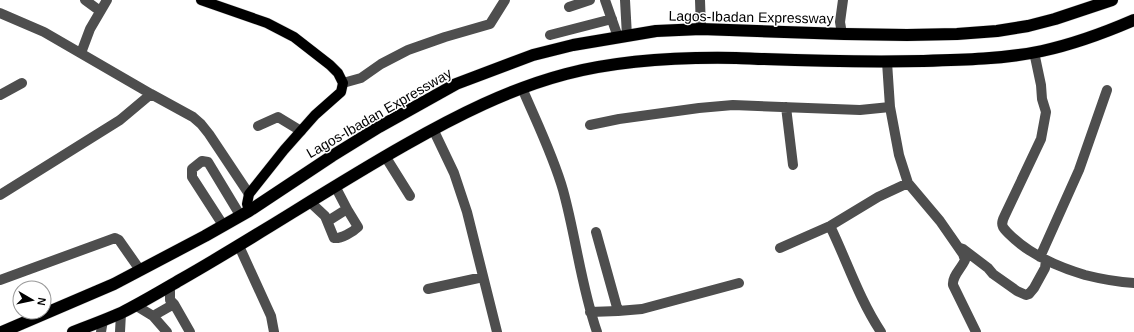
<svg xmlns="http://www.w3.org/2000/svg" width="1134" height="332" font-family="Arial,sans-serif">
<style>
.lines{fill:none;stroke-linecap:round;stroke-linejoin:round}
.major-casing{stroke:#dbdbdb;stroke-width:11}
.highway-casing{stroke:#dbdbdb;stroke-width:13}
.minor{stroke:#4e4e4e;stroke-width:10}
.major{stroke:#000;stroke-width:10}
.highway{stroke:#000;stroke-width:12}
.labels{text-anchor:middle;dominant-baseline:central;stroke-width:3;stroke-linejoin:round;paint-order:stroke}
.street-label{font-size:14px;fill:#000;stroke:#fff}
</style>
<rect width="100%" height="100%" fill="#fff"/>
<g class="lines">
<defs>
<path id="major" d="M201 0 267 23 294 37 330 65 338 73 343 83 341 92 315 115 284 150 249 194 247 204 249 211"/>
<path id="highway" d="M2 332 114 284 205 236 249 211 332 156 379 127 456 84 533 55 573 45 656 31 701 29 844 34 907 35 957 34 997 31 1028 26 1055 19 1112 0
M73 332C89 326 105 320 121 313 141 303 161 291 180 280 256 237 329 188 405 145 456 116 509 89 566 74 620 60 680 57 736 58 745 58 755 59 764 59 817 61 870 62 923 61 963 60 1004 59 1042 51 1074 44 1104 33 1134 20"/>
</defs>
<use href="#major" class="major-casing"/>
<use href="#highway" class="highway-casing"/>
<path class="minor" d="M85 0 100 11
M605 0 618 37
M625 0 627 36
M700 0 701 29
M569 7 590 0
M0 13 44 32 151 94 193 117 201 124 209 134 249 194
M842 34 840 22 843 0
M550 35 612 19
M1034 52 1041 85 1042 99 1046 112 1041 139 1005 215C1003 219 1001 223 1003 227 1004 229 1007 232 1009 234 1029 254 1058 267 1085 275 1101 279 1117 282 1134 283
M81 53 90 29 107 0
M887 62 890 107 899 155 908 183 940 221 963 254 965 260C961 269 952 276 953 285L976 332
M343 83 361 78 381 64 408 50 445 37 490 24 505 0
M522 88C536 121 553 155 563 190 576 237 581 286 597 332
M0 95 22 83
M786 107 793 165
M590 125 619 119 699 108 733 105 860 110 890 107
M258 126 278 117 301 131
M433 129 454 173 467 212 497 332
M385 156 410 196
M0 195 120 120 151 94
M310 202 325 216 334 238C341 239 353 232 358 227L347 209 335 186
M328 221 347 209
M223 225 192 177V169L202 161 208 162 240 215
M830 226C847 261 859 299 881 332
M596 232 618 311
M239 246 271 316 274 332
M780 248 830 226 878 197 908 183
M960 248 963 249 988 268 993 274 1017 291 1026 295 1029 294 1034 288 1045 268 1046 260
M1040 257 1079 170 1107 90
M0 280 115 238 119 240 140 270
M170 286V300L174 304 190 332
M428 289 483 277
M135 305 153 316 167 332
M590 312 618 311 642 309 739 283
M153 316 174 304
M101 332 103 320
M120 332 121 313"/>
<use href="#major" class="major"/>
<use href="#highway" class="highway"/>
</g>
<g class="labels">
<g class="street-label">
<text transform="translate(751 17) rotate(1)">Lagos-Ibadan Expressway</text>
<text transform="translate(379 113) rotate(-30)">Lagos-Ibadan Expressway</text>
</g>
</g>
<g transform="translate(32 300) rotate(99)"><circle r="19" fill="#ffffff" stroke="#999999"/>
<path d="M0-3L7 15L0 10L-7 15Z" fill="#000000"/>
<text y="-6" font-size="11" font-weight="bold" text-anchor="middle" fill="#000000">N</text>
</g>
</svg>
